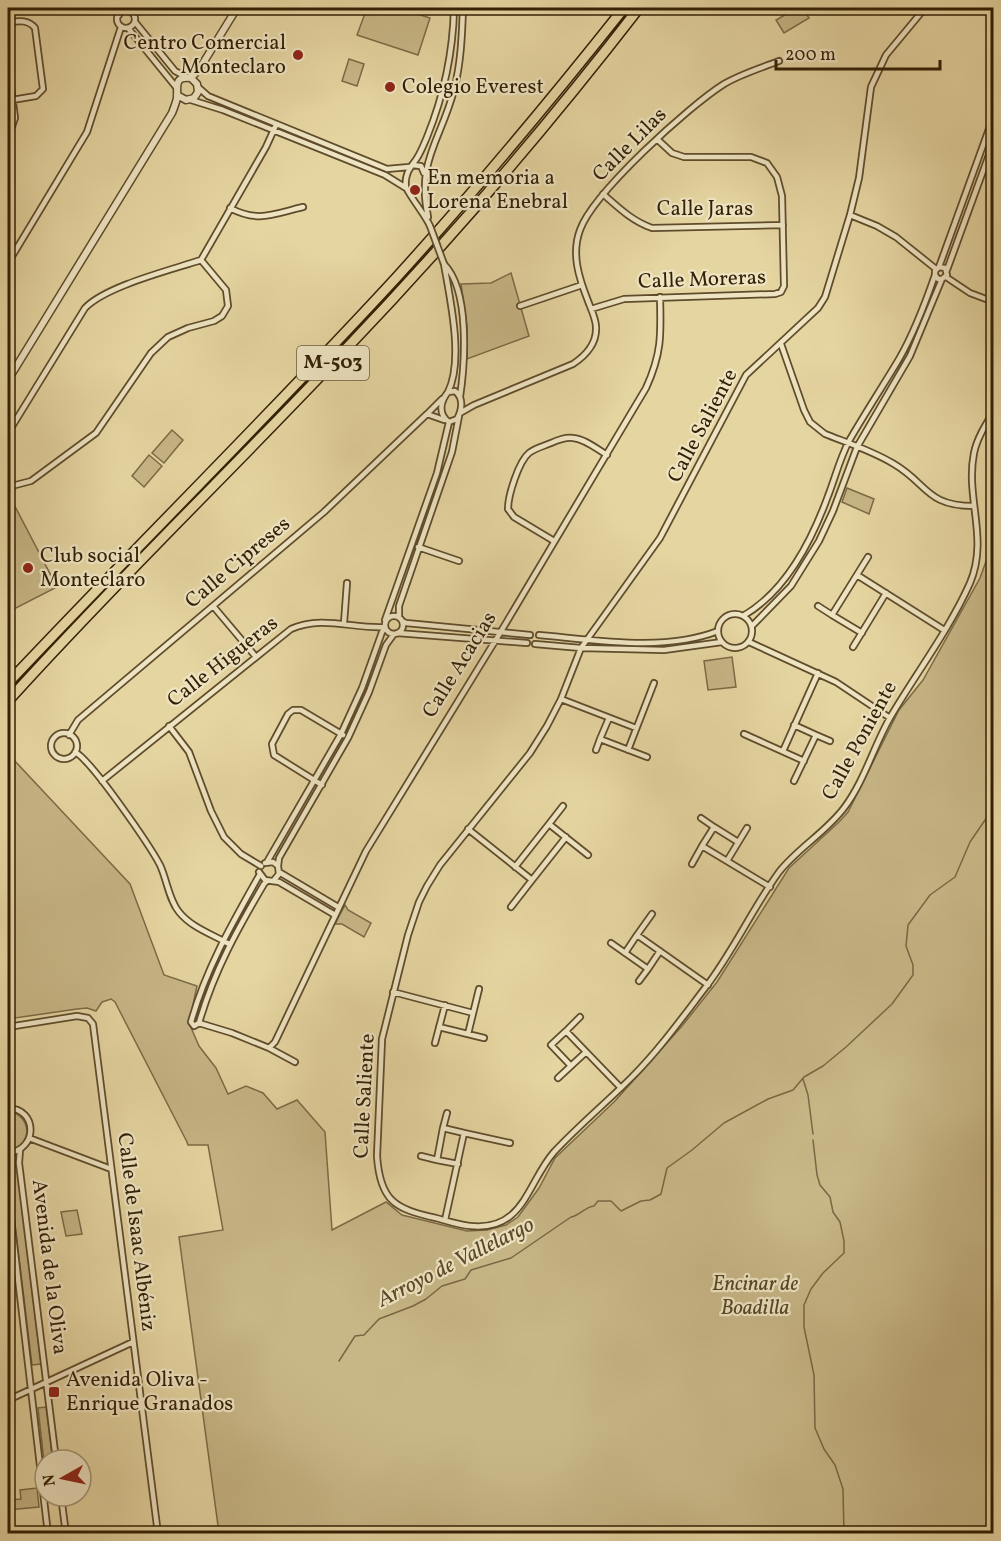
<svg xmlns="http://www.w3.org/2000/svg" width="1001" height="1541" font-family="Vollkorn,serif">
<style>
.green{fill:#c7b686;stroke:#7c6a46;stroke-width:1.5}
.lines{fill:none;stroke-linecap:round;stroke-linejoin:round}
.stream{stroke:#796743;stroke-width:1.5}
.minor-casing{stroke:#5f4c2c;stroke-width:8}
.tertiary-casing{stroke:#5f4c2c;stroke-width:9}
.motorway-casing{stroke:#321f05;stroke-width:12}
.minor{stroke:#eee4c2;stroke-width:4.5}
.tertiary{stroke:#eee4c2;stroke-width:6}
.motorway{stroke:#e5d5a1;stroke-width:9}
.minor-bridge-casing{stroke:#5f4c2c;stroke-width:8;stroke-linecap:butt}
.minor-bridge{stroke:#eee4c2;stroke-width:4.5}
.poi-dot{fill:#8f2418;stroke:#eee4c2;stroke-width:2}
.labels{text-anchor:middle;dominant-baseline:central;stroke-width:4.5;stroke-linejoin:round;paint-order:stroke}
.shield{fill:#eee4c2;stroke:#6a5a3e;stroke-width:1.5}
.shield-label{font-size:20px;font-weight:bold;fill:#321f05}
.poi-label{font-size:21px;fill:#321f05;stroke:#eee4c2;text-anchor:start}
.street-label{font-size:21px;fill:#321f05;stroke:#eee4c2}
.park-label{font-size:21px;font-style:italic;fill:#574525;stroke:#eee4c2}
.water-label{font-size:22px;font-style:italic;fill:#5b4929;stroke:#eee4c2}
</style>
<rect width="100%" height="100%" fill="#e5d5a1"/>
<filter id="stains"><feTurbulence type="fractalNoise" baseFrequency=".00333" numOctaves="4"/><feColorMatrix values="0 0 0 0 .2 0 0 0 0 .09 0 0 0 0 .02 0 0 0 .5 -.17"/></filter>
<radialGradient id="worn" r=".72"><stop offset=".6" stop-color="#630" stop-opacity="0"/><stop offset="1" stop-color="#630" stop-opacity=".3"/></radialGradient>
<path class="green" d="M367 8H398L430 18 418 55 357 35Z
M797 8H803L809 18 784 33 776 20Z
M349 59 364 64 357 86 342 81Z
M511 273 529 336 467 359V326L461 284 491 283Z
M172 430 183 440 164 463 152 453Z
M149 455 162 466 144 487 132 476Z
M847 488 874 499 869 514 842 502Z
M8 493 57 587 14 609 8 608Z
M993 542V1533H219L179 1237 223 1230 208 1145H188L187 1142 115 1002 111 999 102 1002 96 1011 87 1008 77 1009 8 1019V756L13 759 130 884 164 975 197 986 189 1023 199 1046 216 1068 228 1094 246 1086 263 1093 277 1109 297 1100 325 1132 332 1230 386 1202 402 1215 467 1231 487 1230 506 1225 518 1217 539 1188 555 1158 615 1101 682 1026 717 982 789 868 839 822 848 812 899 710 923 680 980 578Z
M732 657 736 687 708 690 704 661Z
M345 905 348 910 371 923 364 937 342 924H335Z
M8 1111C33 1115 33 1148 8 1150Z
M17 1166 41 1364 32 1365 8 1167Z
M77 1210 82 1234 66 1236 61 1212Z
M46 1407 53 1460H45V1470L38 1408Z
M37 1488 39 1507 8 1510V1500L21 1499 20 1490Z"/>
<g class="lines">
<path class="stream" d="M803 1079 808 1095 813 1134
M813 1140 817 1175 820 1185 830 1197 833 1212 840 1222 844 1241V1253L823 1273 811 1289 804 1305V1327L814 1375 815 1428 824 1449 835 1465 843 1489 844 1534
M339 1361 355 1336 364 1335 379 1319 413 1306 426 1299 442 1286 465 1279 471 1270 511 1258 571 1217C580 1215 585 1207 594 1206L598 1201H611L621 1211 641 1201 650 1200 661 1194 667 1168 692 1150 724 1123 768 1099 793 1090 804 1077 823 1066 846 1047 892 1004 913 975V965L906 946 908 925 930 895 955 877 970 842 994 807"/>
<defs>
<path id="minor" d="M113 8 119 15
M925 8 886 55 871 87 859 178 850 215 825 297 818 308 746 375 660 538 581 648 561 699 547 726 530 753 440 865 427 886 419 902 408 935 382 1039 377 1156C380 1201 395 1209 436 1218 447 1221 459 1225 470 1226 524 1232 527 1183 554 1152 578 1126 607 1102 632 1077 659 1050 682 1018 705 988 733 952 752 909 779 872 798 848 826 832 844 808 865 780 874 745 891 716 917 672 949 630 970 583 989 538 965 498 974 453 977 438 986 424 994 411
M117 19a9 9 0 1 1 18 0a9 9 0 1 1-18 0Z
M133 14 141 8
M8 22C18 21 28 19 35 28L43 89 36 96 12 100
M135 22 175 71 186 77
M128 28 176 87
M8 64 15 118 8 138
M199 88 208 96 387 169 409 167
M191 100 223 110 385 175 406 188
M412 165 421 166 424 173
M603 194C619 208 632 221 652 228L783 225
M230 208C258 223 273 214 303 207
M850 215 877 226 896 237 936 269
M428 217C416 161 441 140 454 90 461 63 462 35 463 8
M430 226C426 216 408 194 406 187 404 174 411 167 417 158 421 152 424 144 427 137 444 95 453 54 454 8
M8 263 87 132 121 27
M444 264C470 290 465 363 460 397
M444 264C450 299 464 360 448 392
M939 267 994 115
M947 270 994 141
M946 277 970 293 994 302
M520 306 582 285
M591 309 624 299 775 294 781 292 784 286 782 196 777 177 767 163 751 157H684L672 153 658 140
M781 344 804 410 810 422 825 434C848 443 873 451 894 464 928 484 926 506 974 506
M455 391C464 398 462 410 457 419L449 422C438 414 440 402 448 392Z
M442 399 427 414 444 420
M460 413 474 405 573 364C585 356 597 344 596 327 596 319 591 309 588 301 579 278 571 254 580 230 593 193 689 106 724 84 741 74 761 68 779 61
M8 433 85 308C106 286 171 270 201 260L266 147 276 125
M8 487 31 481 96 433 151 353 168 337 188 328 214 321 222 316 228 306 226 290 201 260
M554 541 514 517 508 509C508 495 519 461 529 453 535 448 544 446 551 443 558 440 565 437 573 438 585 439 597 449 607 455
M418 547 459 561
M857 575 944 630
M213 606 256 657
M818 606 832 615
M718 631a17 17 0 1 1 34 0a17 17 0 1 1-34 0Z
M385 625a9 9 0 1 1 18 0a9 9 0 1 1-18 0Z
M743 616C785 592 812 540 828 496 835 478 840 458 849 441 865 413 883 386 899 359 914 333 925 304 935 275
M399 617V606L452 452 459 416
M385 620 437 473 449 422
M402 621 406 623 530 635
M344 623 347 583
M752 626 791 586 819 541 833 511 857 447 910 356 942 279 947 275 945 268 939 267 935 271V275L938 279H942
M397 633 527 643
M862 633 832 615 868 557
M539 635C596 640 664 652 718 631
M749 642 836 682 890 718
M535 644 581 648 664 650 722 642
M853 647 886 593
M561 699 636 728
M609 718 600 739 647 757
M169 726 189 752 211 811 224 837 241 854 261 866
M51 746a13 13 0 1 1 26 0a13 13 0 1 1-26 0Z
M744 734 804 761
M69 735 78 720 324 512 427 414
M816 735 830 741
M596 750 600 739
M628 750 654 683
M783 751 818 673
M75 752C92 761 150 846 160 865 167 880 169 900 179 912 192 928 212 934 229 944
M102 781 291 629C323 615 352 629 385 627
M794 781 816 735 794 725
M322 785 274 755 272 744 288 714 293 710H301L343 735
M701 818 714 827
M549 824 563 806
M468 829 532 880 566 837
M738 842 714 827 702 846 770 887
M727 861 747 828
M267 862 341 734 362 688 382 632 385 628
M265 863 273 862 278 866 279 874 274 880
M692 864 702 846
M278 866 279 858 348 738 369 692 386 645 394 634
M515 867 549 824 588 855
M259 872 265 880 279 882 335 915
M279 872 338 907
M260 874C233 922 206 968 191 1022L194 1026 199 1023 232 1033 269 1048 275 1042 366 851 500 633 646 388C662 353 661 334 660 297
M511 907 532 880
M637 935 652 914
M611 943 648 969 660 951
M625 953 637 935 708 985
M639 981 648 969
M393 992 473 1013
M199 1023C214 971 237 930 264 884L267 881
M8 1027 77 1016 88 1018 93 1024 158 1534
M439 1027 484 1038
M566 1031 580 1017
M468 1034 479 989
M435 1043 445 1005
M269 1048 295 1062
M571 1066 551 1045 566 1031 621 1088
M558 1078 586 1052
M8 1108C38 1109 38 1150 8 1153
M443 1128 447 1113
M464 1133 510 1143
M29 1138 111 1169
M20 1150 19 1163 56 1460
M421 1156 437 1160
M8 1193 48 1534
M445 1220 464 1133 443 1128 437 1160 458 1164
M8 1400 133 1342
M61 1496 66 1534"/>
<path id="tertiary" d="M191 78 200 68 237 8
M8 380 172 113C174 108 176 103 177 98 178 87 173 76 191 78L197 84 198 92 194 98 186 100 177 95"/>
<path id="motorway" d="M8 683C136 547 269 416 396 278 475 191 551 100 624 8
M8 701C116 581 233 469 344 351 448 242 547 127 639 8"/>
</defs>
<use href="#minor" class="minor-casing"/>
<use href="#tertiary" class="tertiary-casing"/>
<use href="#motorway" class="motorway-casing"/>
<use href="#minor" class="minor"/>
<use href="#tertiary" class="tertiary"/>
<use href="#motorway" class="motorway"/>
<defs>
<path id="minor-bridge" d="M430 226 444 264"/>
</defs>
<use href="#minor-bridge" class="minor-bridge-casing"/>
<use href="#minor-bridge" class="minor-bridge"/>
</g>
<g class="poi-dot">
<circle cx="298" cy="55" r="6"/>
<circle cx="390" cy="87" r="6"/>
<circle cx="415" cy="190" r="6"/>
<circle cx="28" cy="568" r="6"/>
<rect x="48" y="1386" width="12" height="12" rx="3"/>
</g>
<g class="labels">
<rect class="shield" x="297" y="346" width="72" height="34" rx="4.5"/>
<g class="shield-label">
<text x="333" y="363">M-503</text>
</g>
<g class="poi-label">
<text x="286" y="43" text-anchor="end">Centro Comercial<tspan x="286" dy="24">Monteclaro</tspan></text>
<text x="402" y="87">Colegio Everest</text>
<text x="427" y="178">En memoria a<tspan x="427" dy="24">Lorena Enebral</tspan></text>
<text x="40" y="556">Club social<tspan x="40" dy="24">Monteclaro</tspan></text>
<text x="66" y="1380">Avenida Oliva -<tspan x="66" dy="24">Enrique Granados</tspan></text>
</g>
<g class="street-label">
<text transform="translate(630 145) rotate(-45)">Calle Lilas</text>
<text x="705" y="209">Calle Jaras</text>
<text transform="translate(702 280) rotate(-2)">Calle Moreras</text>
<text transform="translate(703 426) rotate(-62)">Calle Saliente</text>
<text transform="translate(238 563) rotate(-40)">Calle Cipreses</text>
<text transform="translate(223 662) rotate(-38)">Calle Higueras</text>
<text transform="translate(460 665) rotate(-58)">Calle Acacias</text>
<text transform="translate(860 741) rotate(-61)">Calle Poniente</text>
<text transform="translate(365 1096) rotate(-87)">Calle Saliente</text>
<text transform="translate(136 1232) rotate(83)">Calle de Isaac Albéniz</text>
<text transform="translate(49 1267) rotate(83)">Avenida de la Oliva</text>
</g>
<g class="park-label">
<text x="755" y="1284">Encinar de<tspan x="755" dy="24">Boadilla</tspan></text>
</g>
<g class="water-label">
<text transform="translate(456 1263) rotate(-27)">Arroyo de Vallelargo</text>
</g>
</g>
<rect width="1001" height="1541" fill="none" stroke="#e5d5a1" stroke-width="30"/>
<rect x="9" y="9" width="983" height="1523" fill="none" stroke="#321f05" stroke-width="3"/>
<rect x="15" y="15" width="971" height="1511" fill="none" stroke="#321f05" stroke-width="1.5"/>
<g transform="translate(63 1478) rotate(261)"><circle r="28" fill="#eee4c2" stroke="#a39576" stroke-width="1.5"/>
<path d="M0-4.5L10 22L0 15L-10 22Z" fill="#8f2418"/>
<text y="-9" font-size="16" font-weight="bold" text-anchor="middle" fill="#321f05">N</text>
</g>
<path d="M776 60v9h164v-9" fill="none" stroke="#321f05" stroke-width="3"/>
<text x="785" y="60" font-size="18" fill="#321f05" stroke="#eee4c2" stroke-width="4.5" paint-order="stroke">200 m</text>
<rect width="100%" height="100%" filter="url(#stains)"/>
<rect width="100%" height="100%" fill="url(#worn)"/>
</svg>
